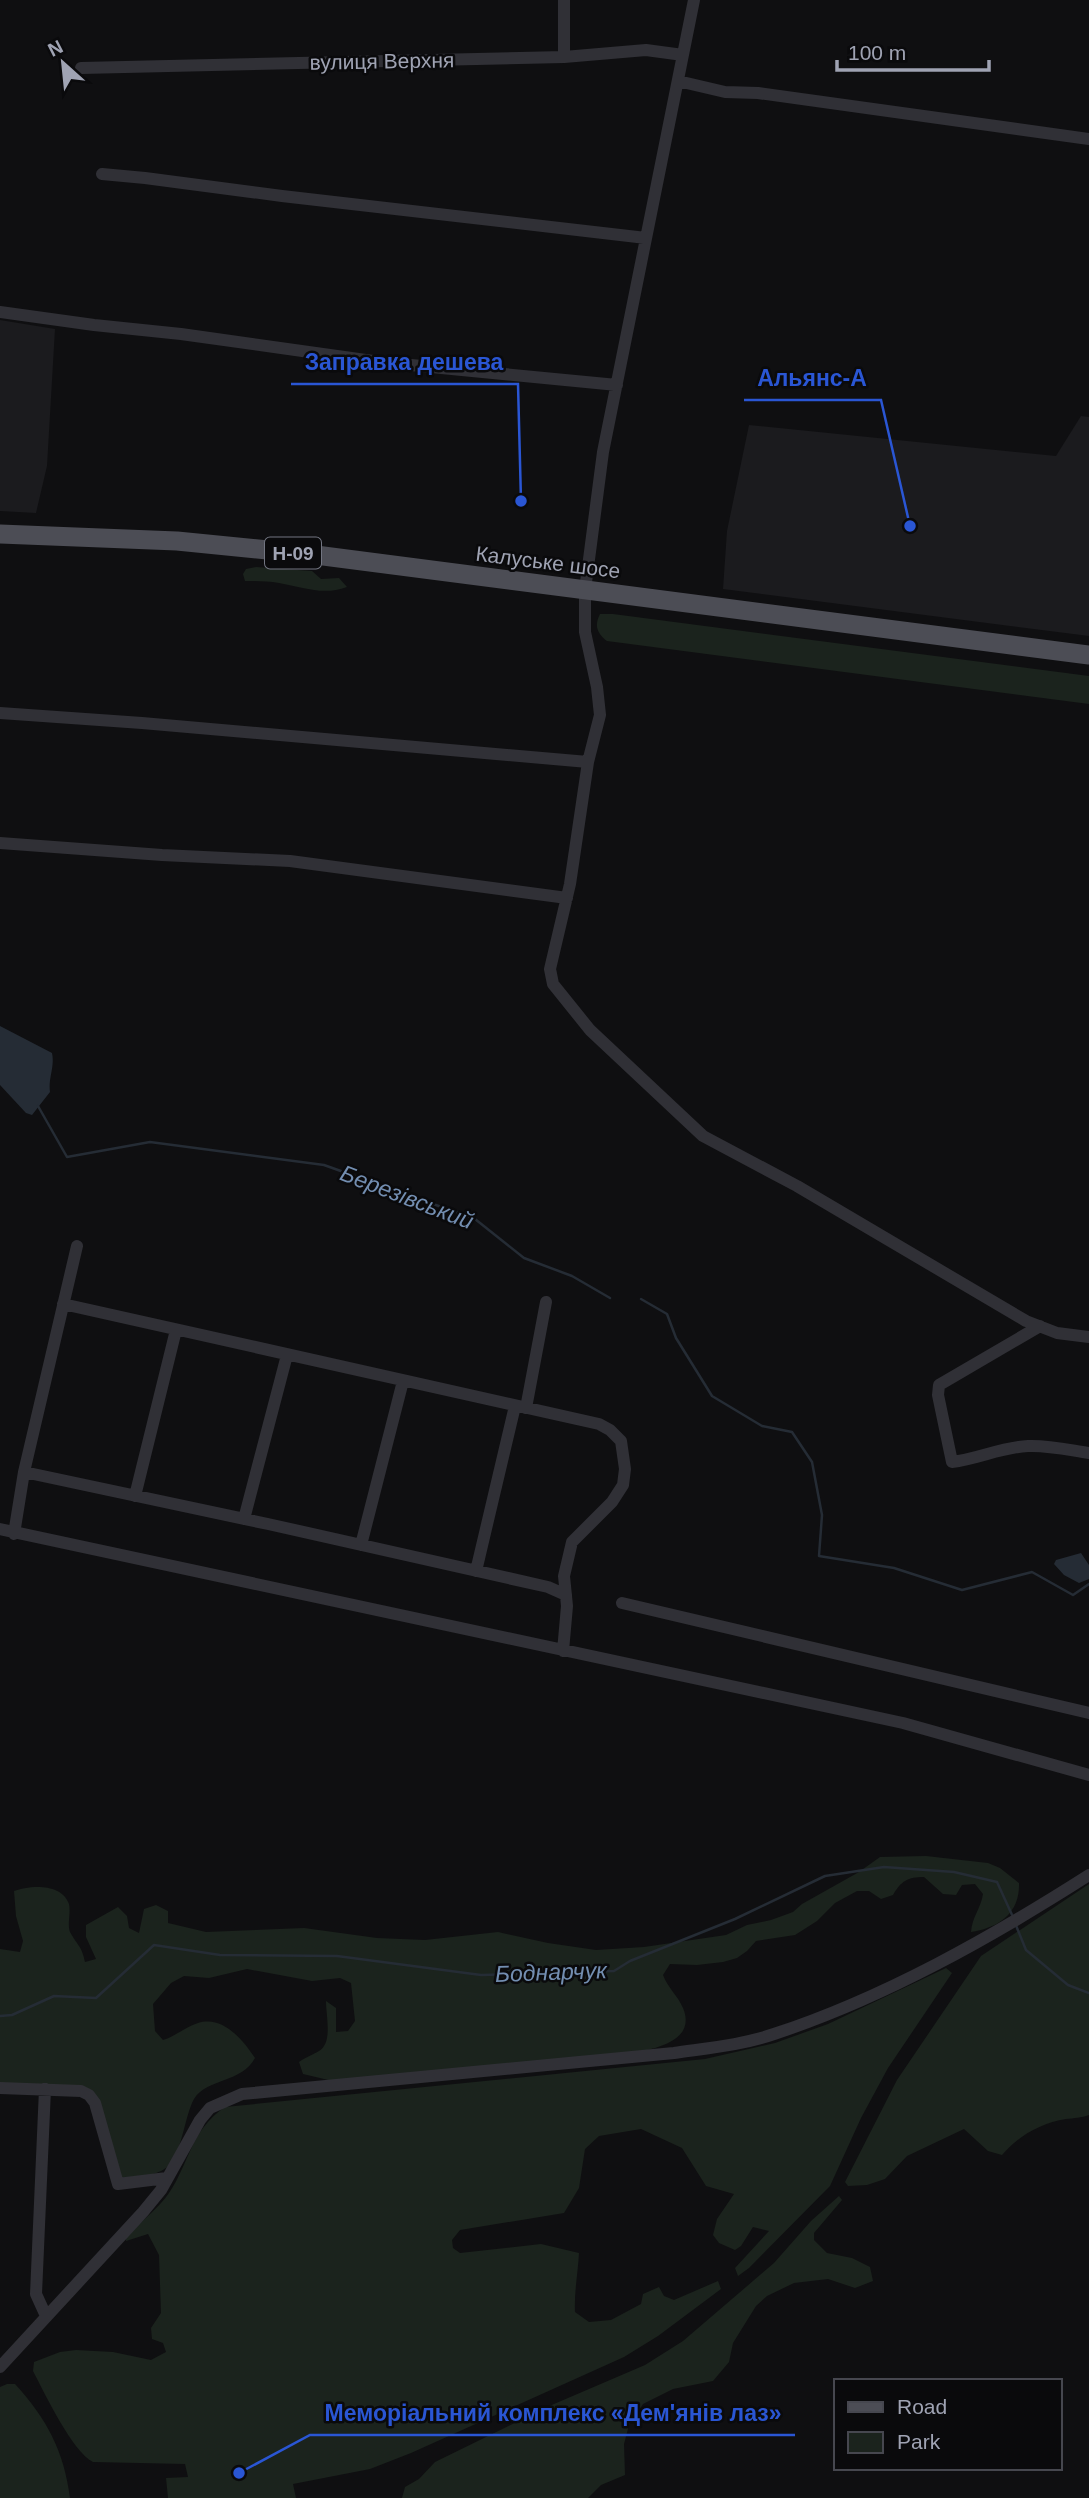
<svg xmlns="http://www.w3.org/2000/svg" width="1089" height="2498" font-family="Arial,sans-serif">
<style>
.built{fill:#1b1b1e}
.green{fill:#1b231d}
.water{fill:#252c35}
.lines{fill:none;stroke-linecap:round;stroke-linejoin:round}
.stream{stroke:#252c35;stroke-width:2.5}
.street{stroke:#303036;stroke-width:12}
.primary{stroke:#4c4d55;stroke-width:19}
.labels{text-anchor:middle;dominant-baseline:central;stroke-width:5;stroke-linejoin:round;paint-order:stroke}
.shield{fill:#0a0a0c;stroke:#727581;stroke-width:2}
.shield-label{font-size:19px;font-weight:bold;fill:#9fa3b3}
.street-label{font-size:21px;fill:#9fa3b3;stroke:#0a0a0c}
.water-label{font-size:23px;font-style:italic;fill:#738eb1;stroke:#0a0a0c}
.leader{fill:none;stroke:#2a56d4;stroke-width:2.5}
.callout-dot{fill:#2a56d4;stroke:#0a0a0c;stroke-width:2.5}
.callout-label{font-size:23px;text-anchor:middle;font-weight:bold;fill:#2a56d4;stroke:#0a0a0c;stroke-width:5;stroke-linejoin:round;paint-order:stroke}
</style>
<rect width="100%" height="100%" fill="#0f0f11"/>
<path class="built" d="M0 320 55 329 47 466 36 513 0 511Z
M1081 416 1089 417V636L723 589 727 531 749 425 1056 456Z"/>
<path class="green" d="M256 567 312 571 321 579 339 578 347 587C323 596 303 587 279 583 268 581 256 581 245 581L243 574 246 569Z
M600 614H613L1089 676V704L607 641C597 633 594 626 600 614Z
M926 1856 988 1863 1000 1868 1019 1883C1020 1913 999 1928 971 1932 972 1917 981 1908 983 1894L975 1884 962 1885 956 1895 943 1894 924 1877C908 1877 901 1881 893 1895L881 1899 869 1891H857L835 1903 817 1921 795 1935 756 1941 747 1951 737 1958 723 1962 697 1965 670 1964 663 1975C668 1988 678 1996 683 2008 698 2044 647 2050 624 2055L341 2083 303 2074 299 2062C306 2057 312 2055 319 2051 333 2043 326 2016 326 2001L336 2008V2032L348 2031 355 2021 351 1983 340 1978 312 1981 247 1969 209 1978 184 1976 171 1983 153 2004 155 2031 163 2040C176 2036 185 2027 198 2023 223 2015 243 2040 255 2058 242 2083 207 2078 194 2099 184 2117 182 2156 166 2168 154 2177 133 2177 119 2179L86 2091 0 2085V1949L20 1952 23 1941 16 1916 14 1891C30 1885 62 1883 69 1904 71 1913 67 1924 70 1932 77 1945 82 1946 85 1962L96 1959 86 1937V1925L118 1907 127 1916 129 1928 139 1933 144 1909 156 1905 168 1911V1923L206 1932 304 1928 377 1938 425 1940 498 1932 548 1943 596 1950 644 1947 726 1935 747 1925 771 1920 793 1912 802 1904 859 1872 880 1857Z
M1089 1884V2115C1081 2118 1074 2118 1066 2119 1041 2123 1018 2136 1002 2155L988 2151 964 2129 907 2156 885 2179 867 2185 848 2186 845 2182 897 2080 981 1956Z
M946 1968 952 1973 888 2068 861 2118 830 2186 749 2268 738 2276 735 2268 769 2231 753 2227 741 2246 735 2250 719 2243 713 2235 717 2219 734 2194 706 2186 682 2148 641 2129 599 2136 585 2149 579 2188 564 2213 460 2230 452 2240 453 2248 460 2253 541 2244 579 2253C578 2273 574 2292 575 2312L589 2322 611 2320 641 2304 643 2294 659 2287 664 2296 674 2300 718 2281 721 2289 658 2336 624 2357 411 2453 370 2469 293 2484 296 2498H168L166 2478 188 2477 185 2464 93 2462C72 2451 45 2394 33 2371L34 2362 60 2352 76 2350 113 2352 151 2360 166 2352 163 2343 152 2339 151 2328 161 2313 159 2255 148 2234 126 2241V2237C139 2223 158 2209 169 2193 190 2162 190 2131 225 2107L705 2059 775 2043 828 2024Z
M839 2196 842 2200 814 2233V2240L827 2253 852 2258 870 2267 873 2281 855 2288 828 2279 794 2283 767 2296 756 2306 733 2343 729 2362 713 2381 673 2389 643 2404 629 2425 624 2444 625 2475 601 2485 588 2498H402L405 2487 419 2479 435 2462 547 2407 645 2365 683 2341 774 2263 811 2221Z
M7 2384H15C47 2419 64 2451 70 2498H0V2387Z"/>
<path class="water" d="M0 1026 52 1053C55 1067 48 1078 50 1092L32 1115 26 1113 0 1085Z
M1081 1553 1089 1565V1579L1079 1583 1064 1575 1054 1564 1056 1560Z"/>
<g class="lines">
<path class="stream" d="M38 1106 67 1157 150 1142 324 1165 475 1219 524 1258 572 1276 610 1298
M641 1299 667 1314 676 1338 712 1396 762 1426 792 1432 812 1462 822 1515 819 1556 894 1568 962 1590 1032 1572 1073 1595 1089 1584
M1015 1923 1026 1950 1068 1985 1089 1993
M0 2016 12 2015 54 1996 96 1998 154 1945 220 1955 337 1956 481 1975 614 1971 630 1961 735 1919 825 1876 884 1867 954 1872 997 1882 1013 1917"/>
<path class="street" d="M694 0 603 452 585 590V632L597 687 600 715 588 762 570 884 550 969 553 984 590 1030 703 1136 797 1186 1026 1321 1057 1333 1089 1337
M564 57V0
M81 68 564 57 646 50 683 55
M678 81 725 92 758 93 1089 139
M102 174 145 178 282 196 646 238
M0 312 94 325 181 334 380 362 617 385
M0 713 142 723 588 762
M0 843 162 855 290 861 567 898
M63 1304 599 1424 610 1430 621 1441 625 1469 623 1485 612 1502 572 1542 564 1576 567 1606 563 1651
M1040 1326 939 1385 938 1395 952 1462C978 1459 1002 1447 1028 1446 1048 1445 1069 1450 1089 1453
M526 1408 546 1302
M24 1472 268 1524 548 1587 566 1595
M135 1496 176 1330
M244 1519 287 1355
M0 1529 903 1723 1089 1775
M14 1534 24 1472 77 1246
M361 1545 403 1381
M476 1571 515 1406
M622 1603 1089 1713
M0 2088 81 2091 89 2095 95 2103 118 2184 167 2178
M45 2089 36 2294 46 2316
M0 2367 143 2212 161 2190 200 2120 210 2108 242 2094 674 2053C708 2048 742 2045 774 2034 884 1998 992 1937 1089 1875"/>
<path class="primary" d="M0 534 177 541 308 554 1089 655"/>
</g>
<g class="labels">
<rect class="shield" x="265" y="537.5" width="56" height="31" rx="5"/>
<g class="shield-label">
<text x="293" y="553">Н-09</text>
</g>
<g class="street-label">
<text transform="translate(382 61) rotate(-1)">вулиця Верхня</text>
<text transform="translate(548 562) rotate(7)">Калуське шосе</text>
</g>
<g class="water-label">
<text transform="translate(407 1197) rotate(21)">Березівський</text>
<text transform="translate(551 1972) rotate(-2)">Боднарчук</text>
</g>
</g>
<path class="leader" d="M521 501L518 384H291M910 526L881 400H744M239 2473L310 2435H795"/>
<g class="callout-dot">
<circle cx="521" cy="501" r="7"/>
<circle cx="910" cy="526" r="7"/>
<circle cx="239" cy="2473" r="7"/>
</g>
<g class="callout-label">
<text x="404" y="370">Заправка дешева</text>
<text x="812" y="386">Альянс-А</text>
<text x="553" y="2421">Меморіальний комплекс «Дем'янів лаз»</text>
</g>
<rect x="834" y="2379" width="228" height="91" fill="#0a0a0c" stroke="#46474f" stroke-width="2"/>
<rect x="848" y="2402" width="35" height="10" fill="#4c4d55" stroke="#46474f" stroke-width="2"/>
<text x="897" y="2414" font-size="21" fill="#9fa3b3">Road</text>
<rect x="848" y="2432" width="35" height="21" fill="#1b231d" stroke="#46474f" stroke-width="2"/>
<text x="897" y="2449" font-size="21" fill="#9fa3b3">Park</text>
<g transform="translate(63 63) rotate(333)" stroke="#0a0a0c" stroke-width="5" paint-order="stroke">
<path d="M0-5L12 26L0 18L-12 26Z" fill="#9fa3b3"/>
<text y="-10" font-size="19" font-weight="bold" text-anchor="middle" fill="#9fa3b3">N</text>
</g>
<path d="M837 60v10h152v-10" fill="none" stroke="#9fa3b3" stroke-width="3.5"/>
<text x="848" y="60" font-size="21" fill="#9fa3b3" stroke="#0a0a0c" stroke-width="5" paint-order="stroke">100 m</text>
</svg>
